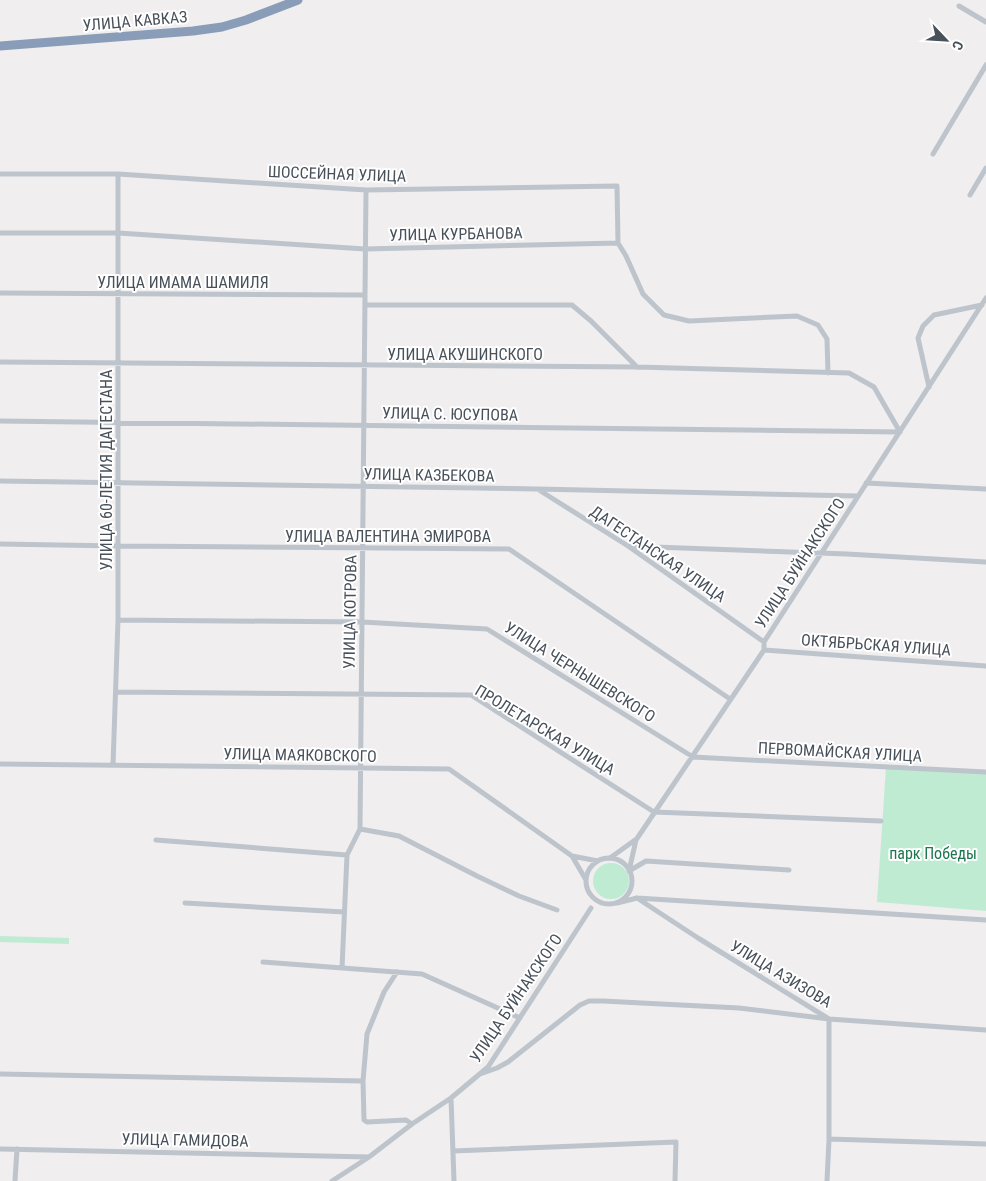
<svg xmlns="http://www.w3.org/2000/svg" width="986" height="1181" font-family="'Roboto Condensed',sans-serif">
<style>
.green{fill:#bfebd3}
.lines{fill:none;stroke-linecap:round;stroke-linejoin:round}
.street{stroke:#bdc4cc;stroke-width:5}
.highway{stroke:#899db9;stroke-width:9}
.labels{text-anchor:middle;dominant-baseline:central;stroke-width:4;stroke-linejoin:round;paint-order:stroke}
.street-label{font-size:16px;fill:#48505a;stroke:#fff}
.park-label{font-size:16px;fill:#1e7650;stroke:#fff}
</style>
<rect width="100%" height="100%" fill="#f0eeee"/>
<path class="green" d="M886 767 986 771V911L877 902Z
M593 881a18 18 0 1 1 36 0a18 18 0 1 1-36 0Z
M0 936 69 938V944L0 942Z"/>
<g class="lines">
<path class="street" d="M959 6 986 22
M933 154 986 65
M0 174H118L366 190 617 186 618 243
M970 195 986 168
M0 233H118L365 249 618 243 626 256 643 294 664 315 689 321 797 316 818 325 827 339 828 373
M0 293 365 295
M365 305H572L591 321 637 367
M0 362 637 367 849 373 874 387 900 432
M929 387 918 338 923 326 934 315 982 305
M0 421 900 432
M0 481 537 489 858 496
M866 483 986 489
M539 490 628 546 764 642
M0 544 118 546 509 549 730 699
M628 546 847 554 986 562
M118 620 362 622 487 629 693 757 986 772
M764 650 986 666
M116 692 471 695 654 812 881 821
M0 764 449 769 572 856
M113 765 118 620V174
M360 829 399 836 477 876 519 896 557 910
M156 840 347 855
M610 858 635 840
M586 881a23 23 0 1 1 46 0a23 23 0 1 1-46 0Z
M629 871 636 840 764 650V642L986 298
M629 871 646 861 789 870
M586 880 572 856 598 861
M637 898 698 938 829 1019 986 1030
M185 903 344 912
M617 903 637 898 986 920
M263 962 422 974 520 1018
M342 968 347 855 360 829 366 190
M397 972 384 992 367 1034 363 1081 364 1120 367 1122 406 1120 412 1124
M0 1074 363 1081
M480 1074 497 1068 508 1062 580 1005 589 1001H603L739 1008 829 1019V1139L827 1181
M451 1098 454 1181
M829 1139 986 1144
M0 1149 369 1157
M453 1151 676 1142 675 1181
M15 1181 17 1149
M332 1181 369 1157 412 1124 451 1098 488 1067 591 908"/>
<path class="highway" d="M0 46 193 31 222 27 246 20 298 0"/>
</g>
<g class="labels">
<g class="street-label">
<text transform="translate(135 21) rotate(-5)">УЛИЦА КАВКАЗ</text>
<text transform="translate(337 174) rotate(2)">ШОССЕЙНАЯ УЛИЦА</text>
<text transform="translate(456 234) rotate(-1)">УЛИЦА КУРБАНОВА</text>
<text x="183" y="282">УЛИЦА ИМАМА ШАМИЛЯ</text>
<text x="465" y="354">УЛИЦА АКУШИНСКОГО</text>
<text transform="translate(450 414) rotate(1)">УЛИЦА С. ЮСУПОВА</text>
<text transform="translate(106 470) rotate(-90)">УЛИЦА 60-ЛЕТИЯ ДАГЕСТАНА</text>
<text transform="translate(429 475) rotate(1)">УЛИЦА КАЗБЕКОВА</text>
<text x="388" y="536">УЛИЦА ВАЛЕНТИНА ЭМИРОВА</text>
<text transform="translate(658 554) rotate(34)">ДАГЕСТАНСКАЯ УЛИЦА</text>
<text transform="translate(800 563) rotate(-57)">УЛИЦА БУЙНАКСКОГО</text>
<text transform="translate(350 612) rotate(-89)">УЛИЦА КОТРОВА</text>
<text transform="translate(876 645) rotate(4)">ОКТЯБРЬСКАЯ УЛИЦА</text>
<text transform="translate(580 672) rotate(32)">УЛИЦА ЧЕРНЫШЕВСКОГО</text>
<text transform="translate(545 730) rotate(31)">ПРОЛЕТАРСКАЯ УЛИЦА</text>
<text transform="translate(840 752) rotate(3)">ПЕРВОМАЙСКАЯ УЛИЦА</text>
<text transform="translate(300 755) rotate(1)">УЛИЦА МАЯКОВСКОГО</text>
<text transform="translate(781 974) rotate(31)">УЛИЦА АЗИЗОВА</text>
<text transform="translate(516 998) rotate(-56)">УЛИЦА БУЙНАКСКОГО</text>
<text transform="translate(185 1140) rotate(1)">УЛИЦА ГАМИДОВА</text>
</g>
<g class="park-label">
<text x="933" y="853">парк Победы</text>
</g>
</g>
<g transform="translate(946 40) rotate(115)" stroke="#ffffff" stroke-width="4" paint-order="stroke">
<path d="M0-4L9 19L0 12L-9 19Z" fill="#48505a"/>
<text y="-8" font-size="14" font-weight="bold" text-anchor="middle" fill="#48505a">С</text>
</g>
</svg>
